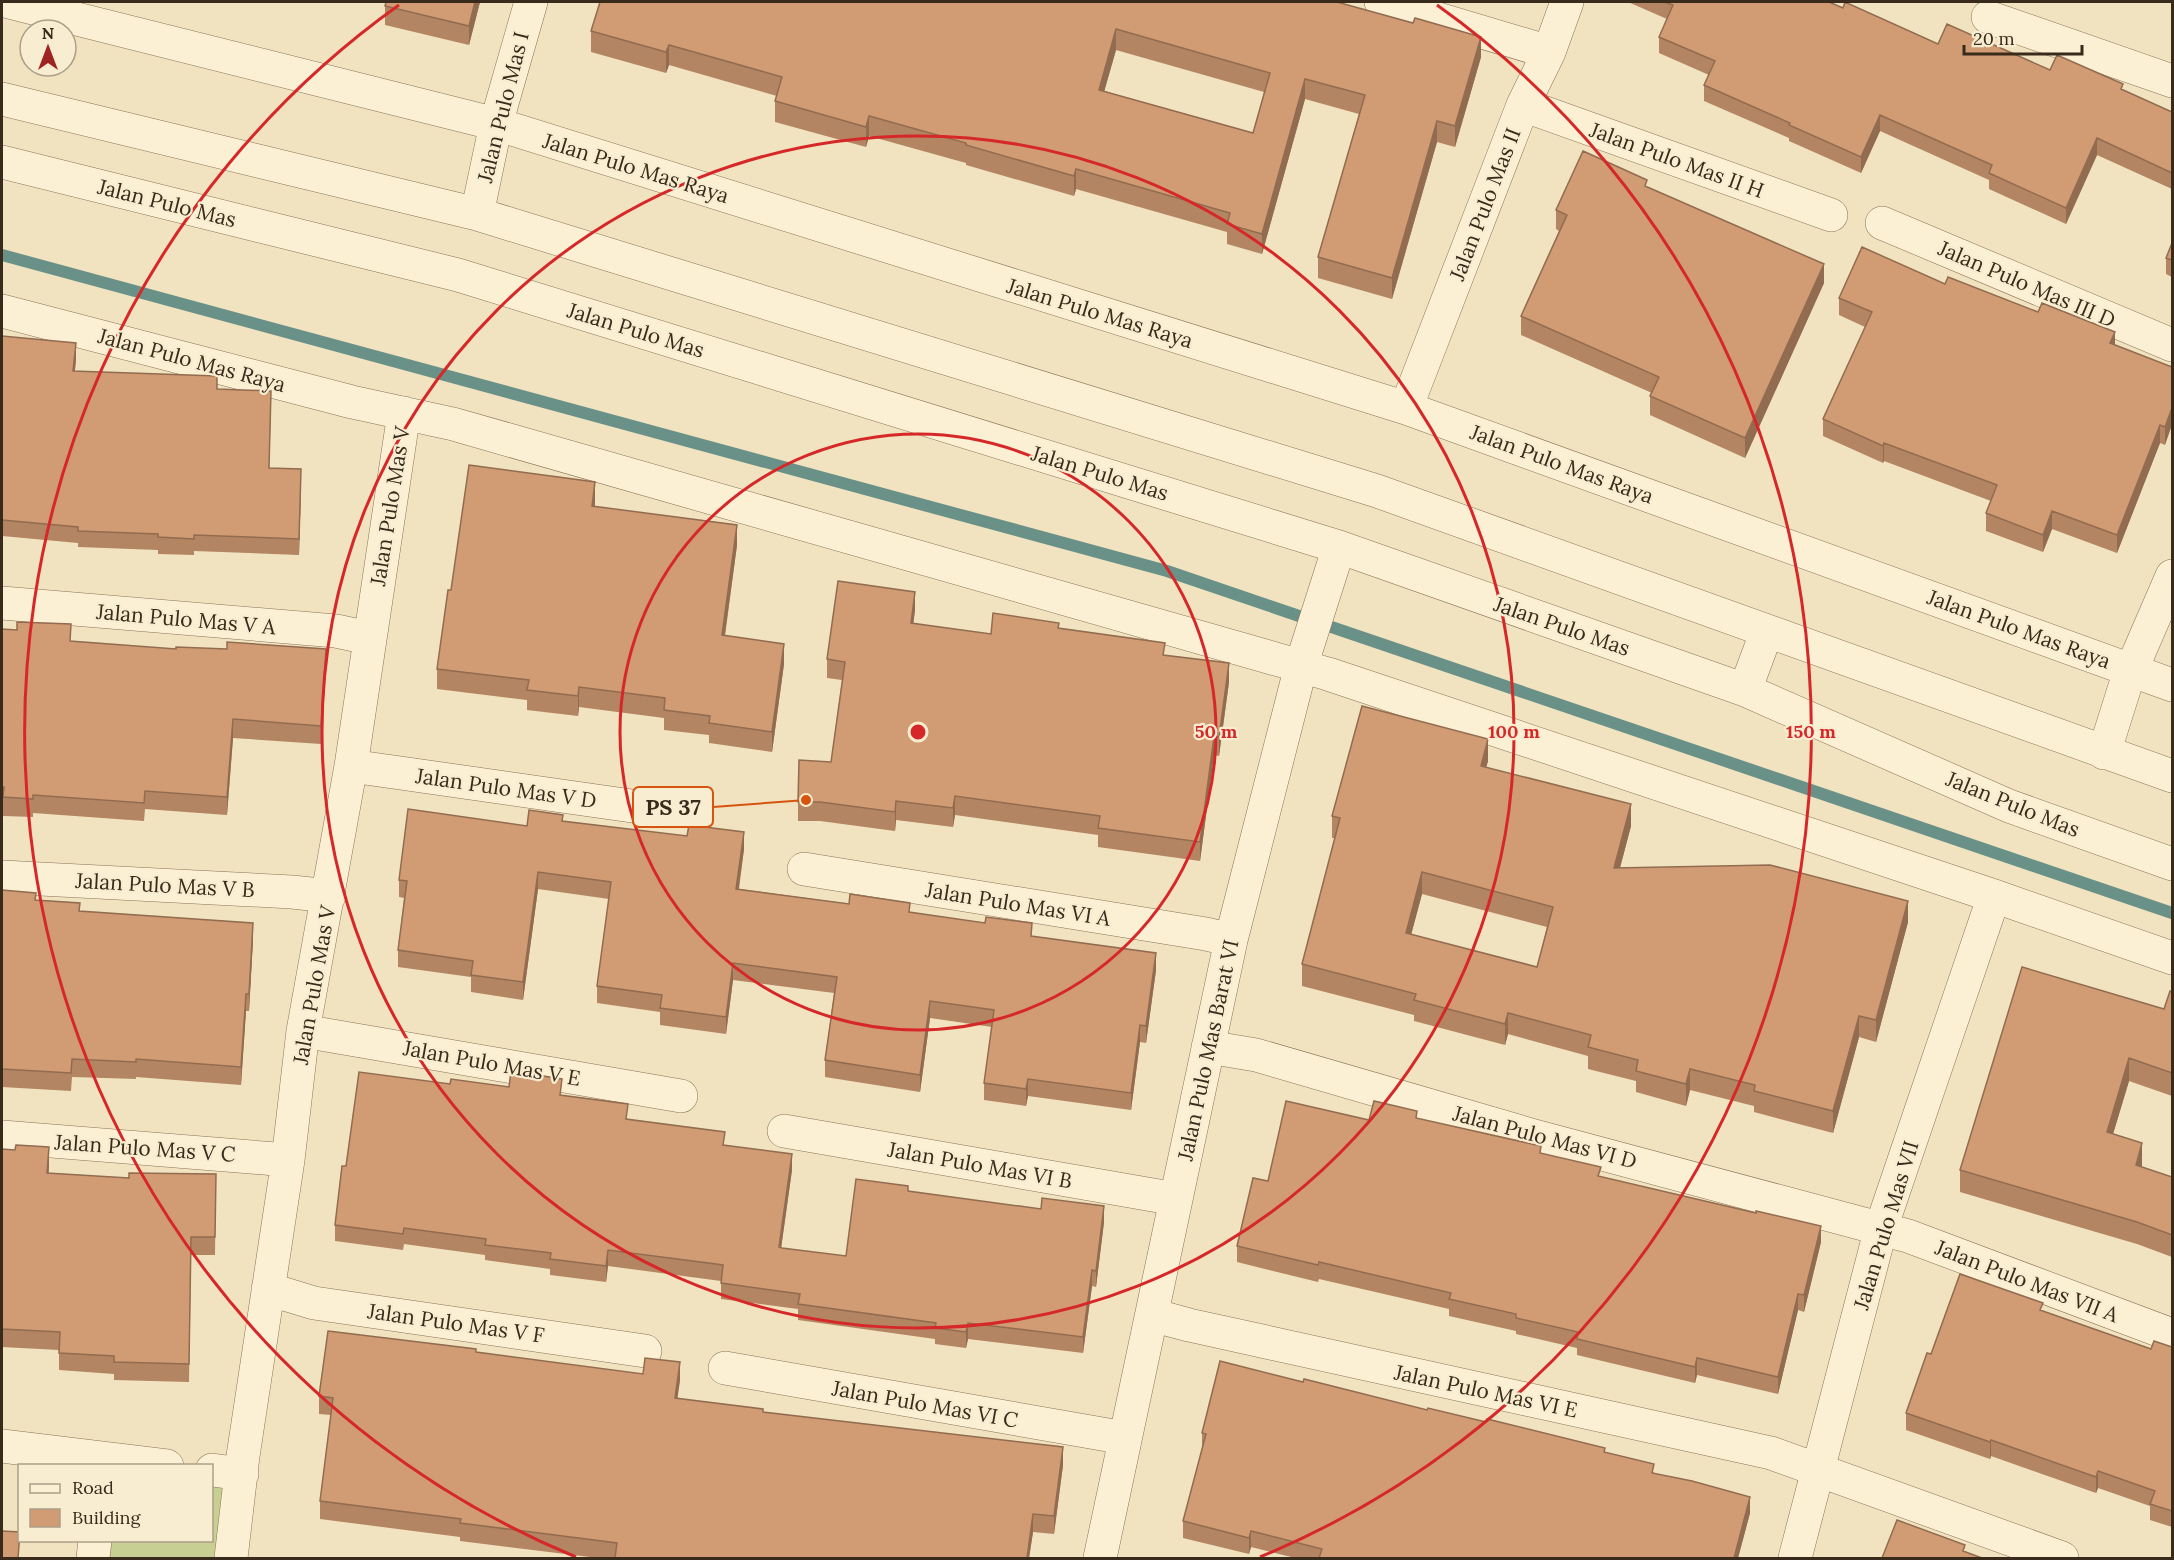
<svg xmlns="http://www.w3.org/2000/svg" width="2174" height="1560" font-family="Lora,serif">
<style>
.green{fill:#c8cf93}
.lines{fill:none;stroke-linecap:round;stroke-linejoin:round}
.stream{stroke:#6a9188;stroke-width:12}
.minor-casing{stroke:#8b7357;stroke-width:34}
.minor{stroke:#fbf0d4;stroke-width:33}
.wall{fill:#b48563;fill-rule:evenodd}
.shaded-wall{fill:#926c50}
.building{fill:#d19b73;stroke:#926c50;stroke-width:1.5;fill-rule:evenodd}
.ring{fill:none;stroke:#d62828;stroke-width:3}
.labels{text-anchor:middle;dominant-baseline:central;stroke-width:4.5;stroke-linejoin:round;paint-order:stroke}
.street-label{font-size:21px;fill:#392b1c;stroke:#f8edd0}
.centre{fill:#d62828;stroke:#f8edd0;stroke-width:3}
.ring-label{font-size:18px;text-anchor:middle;font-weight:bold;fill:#d62828;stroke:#f8edd0;stroke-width:4.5;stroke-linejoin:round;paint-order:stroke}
.leader{fill:none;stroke:#d6540e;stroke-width:2}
.callout-dot{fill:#d6540e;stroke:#f8edd0;stroke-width:2}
.callout{fill:#f8edd0;stroke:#d6540e;stroke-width:2}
.callout-label{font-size:22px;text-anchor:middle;font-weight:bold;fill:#392b1c}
</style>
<rect width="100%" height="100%" fill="#f1e3c0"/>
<path class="green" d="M212 1476 234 1478 227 1558H100L101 1541 212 1540Z"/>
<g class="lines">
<path class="stream" d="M2 255 1167 571 2172 913"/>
<defs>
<path id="minor" d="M9 2 496 124 1406 408 2172 685
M1381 2 1549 52
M1988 17 2172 81
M2 99 477 214 1377 491 2172 776
M1523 105 1831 215
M2 162 458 275 1339 547 1745 690 2009 806 2172 864
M477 214 496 124 531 2
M1882 223 2172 345
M2 311 352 402 453 424 1328 674 1994 896 2172 958
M1406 408 1523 105 1549 52 1567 2
M2 603 336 631 369 638
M1745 690 1767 631
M2104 753 2127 680 2172 576
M351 766 660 810
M804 869 1206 934 1231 940
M2 877 292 892 329 896
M303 1031 681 1096
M1208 1047 1256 1055 1531 1135 1908 1236 2172 1335
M784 1131 1176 1199
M2 1137 288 1160
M268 1289 314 1303 645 1351
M1152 1315 1189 1325 1771 1453 2062 1558
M725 1368 1125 1438
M2 1446 167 1466
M212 1470 242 1474
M93 1558 95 1540
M231 1558 243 1456 288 1160 303 1031 351 766 404 413
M1100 1558 1231 940 1301 666 1339 547
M1795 1558 1881 1228 1994 896"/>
</defs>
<use href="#minor" class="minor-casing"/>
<use href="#minor" class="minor"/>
</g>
<path class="wall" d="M386 2H480L469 45 385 25V6Z
M1337 2 1481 57 1455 147 1437 142 1392 299 1318 278V257L1359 114 1305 99 1262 254 1227 244V232L1076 189 1074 196 966 165V163L869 136 866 147 775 122V101L777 96 669 65 666 73 591 52V31ZM1116 50 1264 92 1253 133 1104 91Z
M1628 2H1829L1843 8 1938 44 2050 70 2123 90 2172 112V189L2097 155 2066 224 1989 189V180L1880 131 1861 173 1789 141V138L1704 101V85L1709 75 1659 53V37L1667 19Z
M1647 187 1824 283 1745 458 1650 415V396L1652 393 1521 335V316L1559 231 1556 229V210Z
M2172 243V277L2166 274V258Z
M1945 284 2115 345 2172 367 2165 445 2160 443 2117 553 2052 529 2043 552 1986 531V513L1991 501 1884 461 1883 463 1823 436V419L1865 327 1839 315V298Z
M2 336 76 359 75 371 217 389 271 407 269 468 301 485 299 555 194 551V555L158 554V550L78 547V543L2 536Z
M595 502V506L737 545 725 636 784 664 772 752 709 743V735L664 730V718L579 707 578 716 527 710V700L437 689V669L451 590Z
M915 610 913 624 991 634 1059 629 1165 655 1229 682 1219 756 1214 755 1200 861 1098 847V835L955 815 953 827 896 820 895 831 820 821H798V802L831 762 842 680 827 678V659Z
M2 629 71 641 326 668 321 744 233 738 227 815 145 809 144 821 33 813V817L3 816V805H2Z
M1488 761 1486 767 1631 826 1620 868 1908 922 1876 1042 1859 1037 1833 1133 1754 1112V1106L1690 1090 1686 1106 1636 1092V1081L1588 1069V1056L1508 1034 1505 1045 1414 1021V1015L1302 986V964L1335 838H1332V816ZM1422 894 1547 927 1537 967 1411 934Z
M563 821 744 849 739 889 910 912 1032 936 1156 970 1146 1043 1140 1042 1131 1110 1028 1096 1026 1106 984 1100V1083L992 1027 930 1018 920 1092 825 1077V1060L834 993 733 980 726 1034 660 1025V1012L597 1003V986L609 899 538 889 523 1000 471 992V977L398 967V950L404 898 399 897V880L527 826Z
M2 890 36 900 80 911 253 940 249 1011H246L241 1085 136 1077V1079L72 1077 71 1091 2 1087Z
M2172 992V1096L2129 1081 2113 1134 2142 1165V1167L2172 1177V1257L2137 1244 1960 1192V1170L2164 1009Z
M450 1084 509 1087 562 1095 628 1119 725 1145 792 1170 781 1248 846 1256 908 1191 1104 1222 1096 1287 1092 1286 1083 1353 968 1339 966 1348 935 1344V1339L798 1320V1309L721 1299V1281L608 1266 606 1282 550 1275V1269L485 1260V1255L404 1244 403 1250 335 1241V1225L346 1166Z
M1417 1118 1541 1153 1601 1177 1821 1242 1804 1312 1798 1310 1778 1394 1697 1375 1695 1383 1577 1355V1348L1516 1334V1331L1449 1316V1309L1319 1279 1318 1282 1237 1262V1246L1268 1181 1369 1120Z
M2 1149 49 1165V1173L129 1178 216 1174 215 1255H191L189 1382 114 1380V1374L59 1370V1350L2 1347Z
M2043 1311 2151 1349 2172 1347V1527L2150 1520V1506L2098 1488 2096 1493 1991 1456 1990 1459 1906 1430V1413Z
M476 1352 680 1380 677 1398 763 1412 1063 1465 1054 1534 1033 1532 1029 1558H598L460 1541V1537L320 1519V1501L331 1415 319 1414V1396Z
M1303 1382 1427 1410 1605 1452 1750 1513 1738 1558H1295L1251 1547 1249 1554 1183 1538V1521L1202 1449V1433Z"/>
<path class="shaded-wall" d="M475 2H480L469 45V26Z
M1116 29V50L1099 110V90Z
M1481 37V57L1455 147V126Z
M669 45V65L666 73V52Z
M1305 79V99L1262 254V234Z
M1880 115V131L1861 173V157Z
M869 116V136L866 147V127Z
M1437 121V142L1392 299V278Z
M2097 138V155L2066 224V208Z
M1076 169V189L1074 196V176Z
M1824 264V283L1745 458V438Z
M2115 332V350L2110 343Z
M76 343V359L73 388V371Z
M2172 408V425L2165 445V427Z
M2160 425V443L2117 553V535Z
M1884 443V461L1883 463V446Z
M301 469V485L299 555V539Z
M595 482V502L592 526V506Z
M2052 511V529L2043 552V535Z
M737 525V545L722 655V635Z
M915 592V610L911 642V623Z
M784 644V664L772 752V732Z
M326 649V668L321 744V726Z
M1229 663V682L1219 756V737Z
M579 687V707L578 716V696Z
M233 719V738L227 815V797Z
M1214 737V755L1200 861V842Z
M1488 739V761L1481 787V766Z
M955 796V815L953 827V808Z
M896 801V820L895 831V812Z
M1631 804V826L1614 890V868Z
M744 832V849L736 906V889Z
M538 872V889L523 1000V982Z
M1422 872V894L1406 954V933Z
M1908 901V922L1876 1042V1020Z
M253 923V940L249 1011V994Z
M1156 953V970L1146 1043V1026Z
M733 963V980L726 1034V1017Z
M246 994V1011L241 1085V1067Z
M930 1001V1018L920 1092V1075Z
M1508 1013V1034L1505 1045V1024Z
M1859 1016V1037L1833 1133V1111Z
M1140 1025V1042L1131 1110V1093Z
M2129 1058V1081L2107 1154V1132Z
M1690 1069V1090L1686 1106V1084Z
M1028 1079V1096L1026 1106V1089Z
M2142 1143V1165L2136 1187V1165Z
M49 1147V1165L47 1191V1173Z
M792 1154V1170L779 1263V1247Z
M1104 1206V1222L1096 1287V1271Z
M1821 1226V1242L1804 1312V1295Z
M608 1250V1266L606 1282V1266Z
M1092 1270V1286L1083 1353V1337Z
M1798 1294V1310L1778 1394V1377Z
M968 1323V1339L966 1348V1332Z
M1697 1358V1375L1695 1383V1367Z
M680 1362V1380L675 1416V1398Z
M1991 1440V1456L1990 1459V1442Z
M1063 1447V1465L1054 1534V1516Z
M2098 1471V1488L2096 1493V1477Z
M1750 1497V1513L1738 1558H1734Z
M1033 1514V1532L1029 1558H1027Z
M1251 1531V1547L1249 1554V1538Z"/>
<path class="building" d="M386 2H475L469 26 385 6Z
M600 2H1337L1413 23 1415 18 1481 37 1455 126 1437 121 1392 278 1318 257 1365 95 1305 79 1262 234 1227 224 1230 213 1076 169 1074 176 966 145V143L869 116 866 127 775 101 782 77 669 45 666 52 591 31ZM1116 29 1270 73 1253 133 1099 90Z
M1664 2H1829L1843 8 1845 2 1938 44 1947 24 2050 70 2057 55 2123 84 2121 89 2172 112V173L2097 138 2066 208 1989 173 1992 165 1880 115 1861 157 1789 125 1790 123 1704 85 1715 61 1659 37 1673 5Z
M1583 151 1647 180 1645 186 1824 264 1745 438 1650 396 1659 377 1521 316 1567 215 1556 210Z
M2172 243V260L2166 258Z
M1862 247 1945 284 1948 277 2038 312 2042 303 2115 332 2110 343 2172 367V408L2165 427 2160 425 2117 535 2052 511 2043 535 1986 513 1997 485 1884 443 1883 446 1823 419 1872 312 1839 298Z
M2 336 76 343 73 371 217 376V389L271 391 269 468 301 469 299 539 194 535V539L158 537V534L78 531V527L2 520Z
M469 465 595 482 592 506 737 525 722 635 784 644 772 732 709 723 710 716 664 710 665 698 579 687 578 696 527 690 529 680 437 669 448 590H451Z
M838 581 915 592 911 623 991 634 993 613 1059 623 1058 628 1165 643 1163 655 1229 663 1219 737H1214L1200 842 1098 828 1100 816 955 796 953 808 896 801 895 812 820 802H798L799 760 831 762 845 662 827 659Z
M17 622 71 624 70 641 176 649V647L227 649V642L326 649 321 726 233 719 227 797 145 791 144 803 33 795V799L3 797 4 787H2V629L17 630Z
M1362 706 1488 739 1481 766 1631 804 1614 868 1770 865 1908 901 1876 1020 1859 1016 1833 1111 1754 1091 1755 1085 1690 1069 1686 1084 1636 1071 1638 1060 1588 1047 1591 1035 1508 1013 1505 1024 1414 1000 1416 994 1302 964 1340 818 1332 816ZM1422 872 1553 907 1537 967 1406 933Z
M408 809 527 826 529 810 563 815 562 821 687 836 689 825 744 832 736 889 849 904 850 894 910 903 909 912 985 923 986 917 1032 923 1031 936 1156 953 1146 1026 1140 1025 1131 1093 1028 1079 1026 1089 984 1083 994 1010 930 1001 920 1075 825 1060 837 977 733 963 726 1017 660 1008 662 995 597 986 611 882 538 872 523 982 471 975 473 961 398 950 407 881 399 880Z
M2 890 36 893 35 900 80 903 79 911 253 923 249 994H246L241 1067 136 1059V1062L72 1059 71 1073 2 1069Z
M2022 967 2164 1009 2170 991 2172 992V1073L2129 1058 2107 1132 2142 1143 2136 1165 2172 1177V1235L2137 1222 1960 1170Z
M511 1071 562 1079 560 1095 628 1104 626 1119 725 1132 723 1145 792 1154 779 1247 782 1248 846 1256 856 1179 908 1186V1191L1041 1209 1042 1198 1104 1206 1096 1271 1092 1270 1083 1337 968 1323 966 1332 935 1328 936 1323 798 1304 800 1294 721 1283 723 1265 608 1250 606 1266 550 1259 551 1253 485 1245 486 1239 404 1228 403 1234 335 1225 342 1166H346L359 1072 450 1084 451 1079 509 1087Z
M1286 1101 1369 1120 1374 1101 1417 1111 1416 1118 1541 1146 1540 1153 1601 1167 1598 1176 1756 1213V1211L1821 1226 1804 1295 1798 1294 1778 1377 1697 1358 1695 1367 1577 1339 1578 1332 1516 1318V1314L1449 1299 1451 1293 1319 1262 1318 1265 1237 1246 1253 1178 1268 1181Z
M16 1145 49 1147 47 1173 129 1178V1173L216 1174 215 1237H191L189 1364 114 1362V1356L59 1353 60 1332 2 1329V1149L15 1150Z
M1960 1274 2043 1303 2040 1310 2151 1349 2154 1341 2172 1347V1511L2150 1504 2155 1491 2098 1471 2096 1477 1991 1440 1990 1442 1906 1413 1927 1353 1931 1354Z
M328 1331 476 1349V1352L643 1374 645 1358 680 1362 675 1398 763 1409V1412L1063 1447 1054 1516 1033 1514 1027 1558H615L617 1543 460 1523 461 1519 320 1501 333 1398 319 1396Z
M1220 1361 1303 1382 1304 1379 1427 1410 1428 1408 1486 1422 1487 1419 1605 1448 1604 1452 1654 1464 1652 1473 1692 1481 1750 1497 1734 1558H1319L1322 1549 1251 1531 1249 1538 1183 1521 1206 1434 1202 1433Z
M1897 1520 1965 1545 1963 1551 1982 1558H1882Z
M2 1531 20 1532 18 1558H2Z"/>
<g class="ring">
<circle cx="918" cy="732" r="298"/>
<circle cx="918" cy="732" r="596"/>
<path d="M576 1557A893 893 0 0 1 399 5M1437 5A893 893 0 0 1 1260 1557"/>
</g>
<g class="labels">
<g class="street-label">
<text transform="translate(503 107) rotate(-76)">Jalan Pulo Mas I</text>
<text transform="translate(1677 160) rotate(20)">Jalan Pulo Mas II H</text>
<text transform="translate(636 168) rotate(17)">Jalan Pulo Mas Raya</text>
<text transform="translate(167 203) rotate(14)">Jalan Pulo Mas</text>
<text transform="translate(1485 204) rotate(-69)">Jalan Pulo Mas II</text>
<text transform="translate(2027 284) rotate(23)">Jalan Pulo Mas III D</text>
<text transform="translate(1100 313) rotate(17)">Jalan Pulo Mas Raya</text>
<text transform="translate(636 330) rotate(17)">Jalan Pulo Mas</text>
<text transform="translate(192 360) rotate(15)">Jalan Pulo Mas Raya</text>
<text transform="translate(1562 464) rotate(20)">Jalan Pulo Mas Raya</text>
<text transform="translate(1100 473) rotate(17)">Jalan Pulo Mas</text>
<text transform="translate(390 506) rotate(-81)">Jalan Pulo Mas V</text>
<text transform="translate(186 619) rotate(5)">Jalan Pulo Mas V A</text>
<text transform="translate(1562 626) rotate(19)">Jalan Pulo Mas</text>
<text transform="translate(2019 629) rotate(20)">Jalan Pulo Mas Raya</text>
<text transform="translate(506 788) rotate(8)">Jalan Pulo Mas V D</text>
<text transform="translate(2013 804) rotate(22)">Jalan Pulo Mas</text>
<text transform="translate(165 885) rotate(3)">Jalan Pulo Mas V B</text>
<text transform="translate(1018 904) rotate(9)">Jalan Pulo Mas VI A</text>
<text transform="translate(314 985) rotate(-80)">Jalan Pulo Mas V</text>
<text transform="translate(1208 1050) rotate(-78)">Jalan Pulo Mas Barat VI</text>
<text transform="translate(492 1063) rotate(10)">Jalan Pulo Mas V E</text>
<text transform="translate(1545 1137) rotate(15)">Jalan Pulo Mas VI D</text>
<text transform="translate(145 1148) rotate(4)">Jalan Pulo Mas V C</text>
<text transform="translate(980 1165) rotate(10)">Jalan Pulo Mas VI B</text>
<text transform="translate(1886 1225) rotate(-73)">Jalan Pulo Mas VII</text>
<text transform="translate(2027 1281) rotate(21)">Jalan Pulo Mas VII A</text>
<text transform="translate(456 1323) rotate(8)">Jalan Pulo Mas V F</text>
<text transform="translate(1486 1391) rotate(12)">Jalan Pulo Mas VI E</text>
<text transform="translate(925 1404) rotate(10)">Jalan Pulo Mas VI C</text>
</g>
</g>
<circle cx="918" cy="732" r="9" class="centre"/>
<g class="ring-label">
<text x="1216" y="738">50 m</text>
<text x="1514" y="738">100 m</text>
<text x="1811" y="738">150 m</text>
</g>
<path class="leader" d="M806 800L713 807"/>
<circle class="callout-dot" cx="806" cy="800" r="6"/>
<rect class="callout" x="633" y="787" width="80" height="40" rx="6"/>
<g class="callout-label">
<text x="673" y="815">PS 37</text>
</g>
<rect width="2174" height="1560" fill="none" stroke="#392b1c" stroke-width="6"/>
<rect x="18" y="1464" width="195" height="78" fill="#f8edd0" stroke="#ac9f88" stroke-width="1.5"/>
<rect x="30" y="1484" width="30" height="9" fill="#fbf0d4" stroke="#ac9f88" stroke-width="1.5"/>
<text x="72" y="1494" font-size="18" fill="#392b1c">Road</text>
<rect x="30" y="1509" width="30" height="18" fill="#d19b73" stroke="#ac9f88" stroke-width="1.5"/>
<text x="72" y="1524" font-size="18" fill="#392b1c">Building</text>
<g transform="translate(48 48)"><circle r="28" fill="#f8edd0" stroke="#ac9f88" stroke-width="1.5"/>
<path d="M0-4.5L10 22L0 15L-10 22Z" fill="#9e2323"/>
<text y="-9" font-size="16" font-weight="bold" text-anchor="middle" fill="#392b1c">N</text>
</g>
<path d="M1964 45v9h118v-9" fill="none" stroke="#392b1c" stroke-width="3"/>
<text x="1973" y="45" font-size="18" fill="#392b1c" stroke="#f8edd0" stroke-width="4.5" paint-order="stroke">20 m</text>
</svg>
